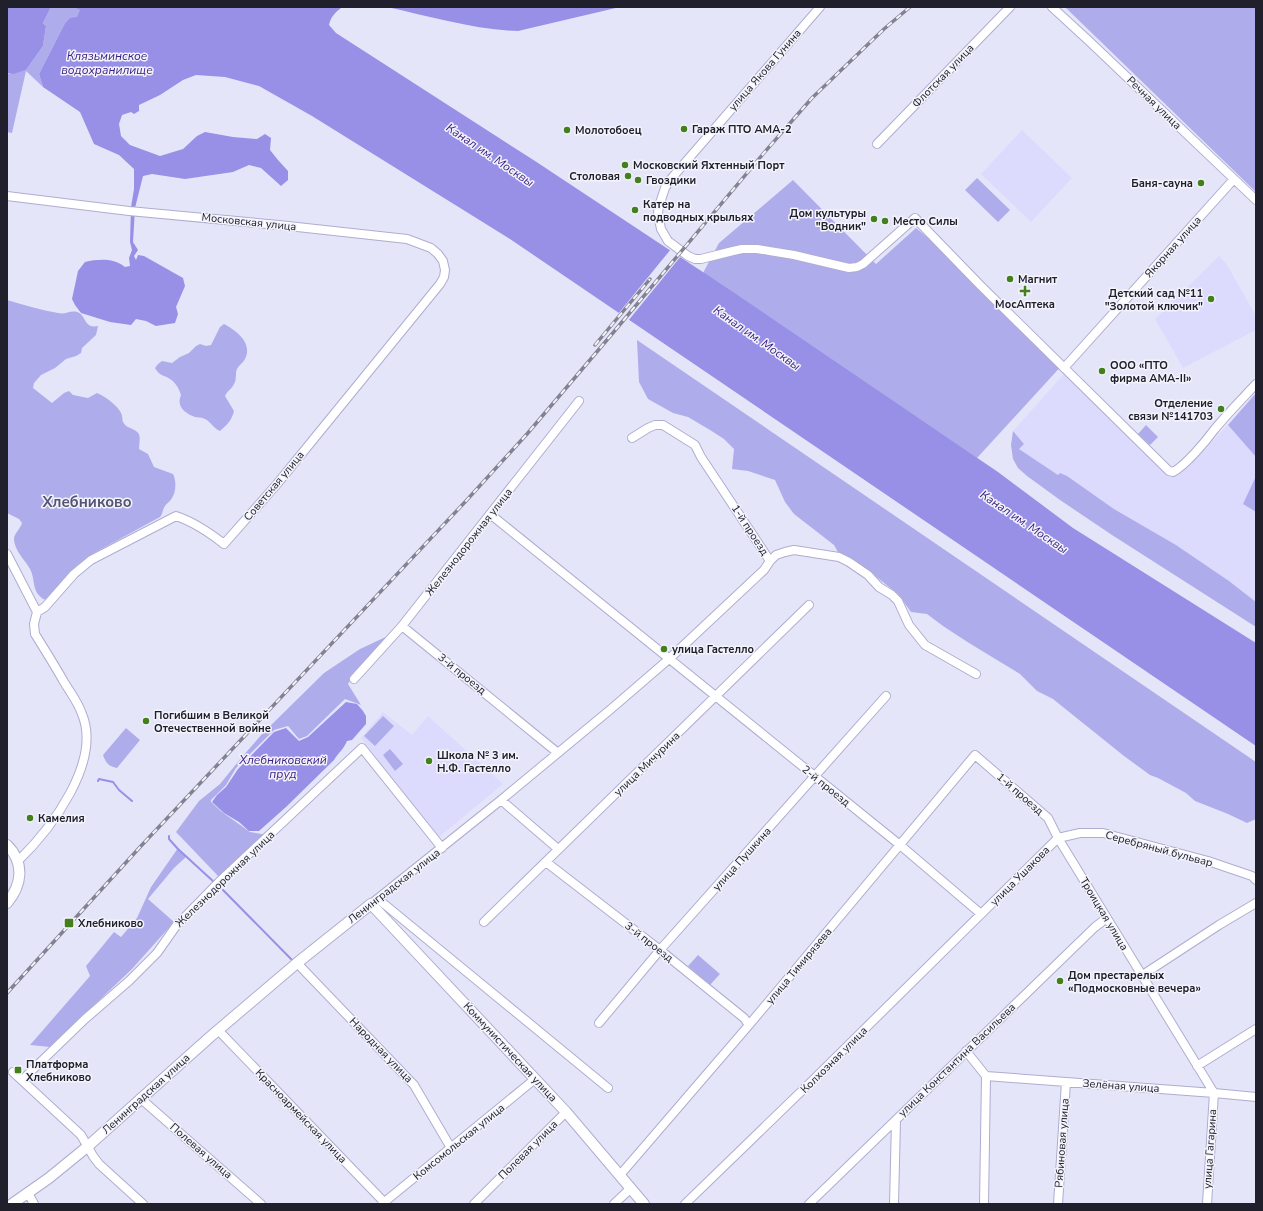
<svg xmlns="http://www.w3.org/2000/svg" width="1263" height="1211" font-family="'Nunito Sans',sans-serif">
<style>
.built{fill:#dcdbfd}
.green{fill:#afacec}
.water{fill:#9790e6}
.pier{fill:#e5e5fa}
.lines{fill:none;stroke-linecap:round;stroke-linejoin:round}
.stream{stroke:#9790e6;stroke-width:2}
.minor-casing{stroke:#aeadcf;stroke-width:10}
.tertiary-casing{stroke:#aeadcf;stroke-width:12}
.minor{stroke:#fff;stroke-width:8}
.tertiary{stroke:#fff;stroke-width:10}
.rail-casing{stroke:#828292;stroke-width:3.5}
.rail{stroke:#f3f3fb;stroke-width:2;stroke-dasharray:6;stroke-linecap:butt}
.poi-dot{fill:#43801d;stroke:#f3f3fb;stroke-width:1.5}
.labels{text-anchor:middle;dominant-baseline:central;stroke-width:3;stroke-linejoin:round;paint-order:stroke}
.street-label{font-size:11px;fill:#20202c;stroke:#f3f3fb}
.poi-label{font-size:11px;font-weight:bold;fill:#20202c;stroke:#f3f3fb;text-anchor:start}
.water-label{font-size:12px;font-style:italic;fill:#371e82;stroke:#f3f3fb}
.district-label{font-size:15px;font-weight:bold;fill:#545371;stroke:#f3f3fb}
</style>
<rect width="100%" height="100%" fill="#e5e5fa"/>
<path class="built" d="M1022 130 1072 178 1031 222 981 174Z
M1219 256 1226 263 1256 316V330L1183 368 1155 319Z
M1065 374 1169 475 1175 477 1180 474 1228 425 1256 457V476L1243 504 1256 512V602L1229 581 1176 545 1114 509 1067 476 1058 475 1019 449 1024 444 1013 431 1063 375Z
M383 712 412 735 428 716 503 784 439 837 361 738Z"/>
<path class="green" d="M51 7H74L81 10 77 17 64 25 39 74 43 87 26 71 12 133 7 132V73L9 74 26 70 43 46 46 26 43 23Z
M1065 7H1256V192L1066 8Z
M977 178 1010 210 998 222 965 190Z
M793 180 876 264 916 228 994 293 1064 363 977 458 703 273 719 243Z
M7 300C24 305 41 310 58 313 65 315 70 310 77 312 87 315 83 329 98 326L96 335 82 348 81 353 76 356 66 359 55 368 41 375 34 383 33 388 52 403 64 393 69 391 73 395 88 398 97 393C105 396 118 406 121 413 123 416 122 420 123 422 125 425 126 426 128 427 142 433 140 434 139 449L148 454 154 467 173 474C177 482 176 494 170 501 168 503 166 504 165 506 162 510 163 514 160 517L94 553 76 566 48 600 43 599C31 590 36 581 30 569 25 560 14 550 14 539 14 534 20 529 22 523L19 519 7 513Z
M224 324C237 331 253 343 245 359 243 363 239 365 237 369 235 373 237 380 234 384 232 389 227 391 225 396L234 411C232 420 227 425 220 431 213 428 211 422 205 419 202 417 198 418 195 417 185 413 176 407 181 395 179 389 176 383 170 379 163 374 160 377 155 368L158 364 162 361 172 363 180 357 189 353 196 346 200 344 206 346 211 345 220 327Z
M637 340 1256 762V819L1247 823 1228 814 1195 801 1186 793 1158 778 1150 775 1124 756 1053 699 1037 691 1020 674 969 643 943 626 927 614 911 612 898 594 874 575 856 562 839 554 834 545 794 514 785 502 775 480 748 471 732 469 734 449 724 439 710 430 688 417 673 413 648 399 639 382Z
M1256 393V457L1228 425Z
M1146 425 1158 437 1150 445 1138 434Z
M1013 431 1024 444 1019 449 1058 475 1060 473 1067 476 1114 509 1176 545 1229 581 1256 602V627L1112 535 1060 500 1027 476 1018 468 1013 459 1011 445Z
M1256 476V512L1243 504Z
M392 634 352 677 348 684 361 705 345 699 307 736 299 739 288 726 274 730 236 768 226 785 211 800V802L222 812 250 832 267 835 220 878 176 832 199 801 220 784 242 757 263 733 324 673 360 649Z
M383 716 394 726 375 746 364 736Z
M126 728 140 740 117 768C108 766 106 763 103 755Z
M390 749 403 764 395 771 383 755Z
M178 848 186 857 174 868 148 899 174 922 132 969 50 1047 30 1045 90 976 86 966 114 932 121 937 137 918 151 887Z
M698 955 720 974 710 985 688 966Z"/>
<path class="water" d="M7 7H51L43 23 46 26 43 46 26 70 13 74 7 73Z
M74 7H342C335 13 331 16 329 25L336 33 535 161 730 290 998 472 1073 528 1256 643V746L510 239 312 116 259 86 225 77 196 75 183 80 160 95 139 105V111L134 114 131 112 122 115 119 124 121 136 130 145 160 156 183 149 197 136 205 132 233 137 257 139 265 134 271 138 270 150 278 160 288 171V180L281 186 261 168 249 165 233 172 185 179 152 174 143 176 135 208 133 242 138 250 134 256 136 260 138 255 144 256 183 278 185 286 176 307 178 314 175 323 156 326 146 321 136 319 131 325 110 322 81 313 75 305 72 299 78 271 85 262C99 259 113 258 125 267L130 266 129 258 132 250 130 242 131 207 134 189V169L119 155 94 144 80 112 43 87 39 74 64 25 70 18 77 17 80 10Z
M387 7H620L518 31C476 30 428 16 387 7Z
M346 702 357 704 363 711 366 716V724L352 740 347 741C344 749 338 753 334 760L286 807 259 831H249L239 822 224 813 212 802 217 795 226 787 238 769 274 732 286 728 299 741 308 737Z"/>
<path class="pier" d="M671 249 681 256 628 321 618 314Z"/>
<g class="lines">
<path class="stream" d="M98 781 99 779 113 782 119 790 132 801
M169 836V839L178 849 214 882
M223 890 294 962"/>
<defs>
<path id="minor" d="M820 7 670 180 665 188 659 206 658 213 661 229 668 241 688 256 695 259H701L733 251 742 249H757L794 255 849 268 857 267 863 264 915 218 981 286 1169 471 1173 472C1185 466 1206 441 1214 430 1227 414 1242 399 1256 384
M1052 7 1089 41 1256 200
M877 144 1010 7
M7 196 129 211 279 225 407 239 431 248 438 254 443 261 445 270 444 277 440 284 277 484 224 544C210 533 194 522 176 516L91 560 74 574 45 607 37 612
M1064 368 1234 179
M632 438 648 428 655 425H663L695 445 701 457 770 561
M490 514 900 845 981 914
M7 554 37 612 34 624 35 634C45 650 55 666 64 682 70 692 78 702 82 714 102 762 51 829 18 861
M402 626 558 753
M354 679 402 626 579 401
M501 800 558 849
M1058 838 1080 833H1103L1208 861 1252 876 1256 880
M546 862 660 950 744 1018 749 1025
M378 899 608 1088
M371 904 501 800 611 709 669 659 764 570 770 561 776 555 785 552 794 550 839 557 849 562 868 575 879 587 892 595 898 601 909 625 925 645 976 674
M484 922 809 605
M297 963 414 1085 451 1148
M1141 976 1219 925 1256 903
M599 1023 660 950 886 696
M218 1030 384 1202
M966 1051 986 1076
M1197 1066 1256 1029
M13 1072 81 1135 93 1156 99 1164 143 1204
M986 1076 1214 1093 1256 1097
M22 1080 85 1019 129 981 157 953 176 926 219 882 362 748 442 848
M140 1098 261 1204
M620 1175 749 1025 975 755 1048 818 1058 838 1214 1093 1207 1204
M28 1193 34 1204
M382 1204 535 1079
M474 1204 566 1112
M614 1204 631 1188
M685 1204 813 1080 1058 838
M809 1204 1095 927 1107 918
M894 1204 896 1120
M984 1204 986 1076
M1058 1204 1066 1082"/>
<path id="tertiary" d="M7 845C25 863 22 885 7 903
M12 1204 49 1178 87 1147 210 1037 297 963 371 904 566 1112 644 1204"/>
</defs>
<use href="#minor" class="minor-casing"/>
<use href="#tertiary" class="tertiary-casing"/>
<use href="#minor" class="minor"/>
<use href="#tertiary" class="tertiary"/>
<defs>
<path id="rail" d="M595 345 650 279
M7 993 141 846 465 502 527 434 612 334 763 154 812 98 884 29 910 7"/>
</defs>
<use href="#rail" class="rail-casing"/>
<use href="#rail" class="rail"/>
</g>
<g class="poi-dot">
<circle cx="684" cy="129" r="4"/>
<circle cx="567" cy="130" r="4"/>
<circle cx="625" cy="165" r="4"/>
<circle cx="628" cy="176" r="4"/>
<circle cx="638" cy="180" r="4"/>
<circle cx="1201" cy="183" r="4"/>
<circle cx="635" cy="210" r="4"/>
<circle cx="874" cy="219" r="4"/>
<circle cx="885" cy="221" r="4"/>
<circle cx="1010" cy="279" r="4"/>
<path d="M1023 285h4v4h4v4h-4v4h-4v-4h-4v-4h4z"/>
<circle cx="1211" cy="299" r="4"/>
<circle cx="1102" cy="371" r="4"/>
<circle cx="1221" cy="409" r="4"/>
<circle cx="664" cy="649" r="4"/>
<circle cx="146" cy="721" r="4"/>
<circle cx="429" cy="761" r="4"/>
<circle cx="30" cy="818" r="4"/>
<rect x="64" y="918" width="10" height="10" rx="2"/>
<circle cx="1060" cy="981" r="4"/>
<rect x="14" y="1066" width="8" height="8" rx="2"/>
</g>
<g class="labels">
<g class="street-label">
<text transform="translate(765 70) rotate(-49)">улица Якова Гунина</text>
<text transform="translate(943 76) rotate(-46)">Флотская улица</text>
<text transform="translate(1154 103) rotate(44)">Речная улица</text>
<text transform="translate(249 222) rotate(6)">Московская улица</text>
<text transform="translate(1173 247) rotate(-48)">Якорная улица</text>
<text transform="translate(274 486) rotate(-50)">Советская улица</text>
<text transform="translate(750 530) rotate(57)">1-й проезд</text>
<text transform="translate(469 542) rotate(-52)">Железнодорожная улица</text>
<text transform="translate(462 674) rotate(39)">3-й проезд</text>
<text transform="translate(647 764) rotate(-44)">улица Мичурина</text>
<text transform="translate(826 786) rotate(39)">2-й проезд</text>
<text transform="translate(1020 794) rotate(41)">1-й проезд</text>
<text transform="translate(1159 849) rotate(15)">Серебряный бульвар</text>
<text transform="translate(742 859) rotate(-48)">улица Пушкина</text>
<text transform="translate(1020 876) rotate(-45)">улица Ушакова</text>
<text transform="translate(225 879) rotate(-44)">Железнодорожная улица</text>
<text transform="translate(394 886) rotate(-38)">Ленинградская улица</text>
<text transform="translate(1104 914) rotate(59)">Троицкая улица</text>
<text transform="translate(649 942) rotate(38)">3-й проезд</text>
<text transform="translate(799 966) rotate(-50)">улица Тимирязева</text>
<text transform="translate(381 1050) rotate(46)">Народная улица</text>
<text transform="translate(510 1052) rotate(47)">Коммунистическая улица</text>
<text transform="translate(834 1060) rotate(-45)">Колхозная улица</text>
<text transform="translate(957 1060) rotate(-44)">улица Константина Васильева</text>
<text transform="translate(1121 1086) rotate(4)">Зелёная улица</text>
<text transform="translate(146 1094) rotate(-42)">Ленинградская улица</text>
<text transform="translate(301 1116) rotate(46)">Красноармейская улица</text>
<text transform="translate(459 1142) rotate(-39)">Комсомольская улица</text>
<text transform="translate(1062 1143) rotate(-86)">Рябиновая улица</text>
<text transform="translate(1210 1149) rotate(-86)">улица Гагарина</text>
<text transform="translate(528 1150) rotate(-45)">Полевая улица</text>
<text transform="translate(201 1151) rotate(41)">Полевая улица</text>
</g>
<g class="poi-label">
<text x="692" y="129">Гараж ПТО АМА-2</text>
<text x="575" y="130">Молотобоец</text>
<text x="633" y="165">Московский Яхтенный Порт</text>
<text x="620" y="176" text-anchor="end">Столовая</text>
<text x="646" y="180">Гвоздики</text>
<text x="1193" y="183" text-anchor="end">Баня-сауна</text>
<text x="643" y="204">Катер на<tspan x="643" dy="13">подводных крыльях</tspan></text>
<text x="866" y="213" text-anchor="end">Дом культуры<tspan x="866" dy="13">"Водник"</tspan></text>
<text x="893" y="221">Место Силы</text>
<text x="1018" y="279">Магнит</text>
<text x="1203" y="293" text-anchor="end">Детский сад №11<tspan x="1203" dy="13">"Золотой ключик"</tspan></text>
<text x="1025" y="304" text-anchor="middle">МосАптека</text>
<text x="1110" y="365">ООО «ПТО<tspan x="1110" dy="13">фирма АМА-II»</tspan></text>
<text x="1213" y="403" text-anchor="end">Отделение<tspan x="1213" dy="13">связи №141703</tspan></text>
<text x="672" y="649">улица Гастелло</text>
<text x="154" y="715">Погибшим в Великой<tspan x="154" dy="13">Отечественной войне</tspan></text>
<text x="437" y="755">Школа № 3 им.<tspan x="437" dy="13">Н.Ф. Гастелло</tspan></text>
<text x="38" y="818">Камелия</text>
<text x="78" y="923">Хлебниково</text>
<text x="1068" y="975">Дом престарелых<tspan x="1068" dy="13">«Подмосковные вечера»</tspan></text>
<text x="26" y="1064">Платформа<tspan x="26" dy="13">Хлебниково</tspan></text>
</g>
<g class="water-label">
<text x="107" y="56">Клязьминское<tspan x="107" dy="14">водохранилище</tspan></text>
<text transform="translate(490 155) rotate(34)">Канал им. Москвы</text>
<text transform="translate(757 338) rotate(35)">Канал им. Москвы</text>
<text transform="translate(1024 522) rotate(34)">Канал им. Москвы</text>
<text x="283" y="760">Хлебниковский<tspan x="283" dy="14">пруд</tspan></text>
</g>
<g class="district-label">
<text x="87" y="502">Хлебниково</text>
</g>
</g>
<rect width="1263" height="1211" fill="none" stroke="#20202c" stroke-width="16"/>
</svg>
